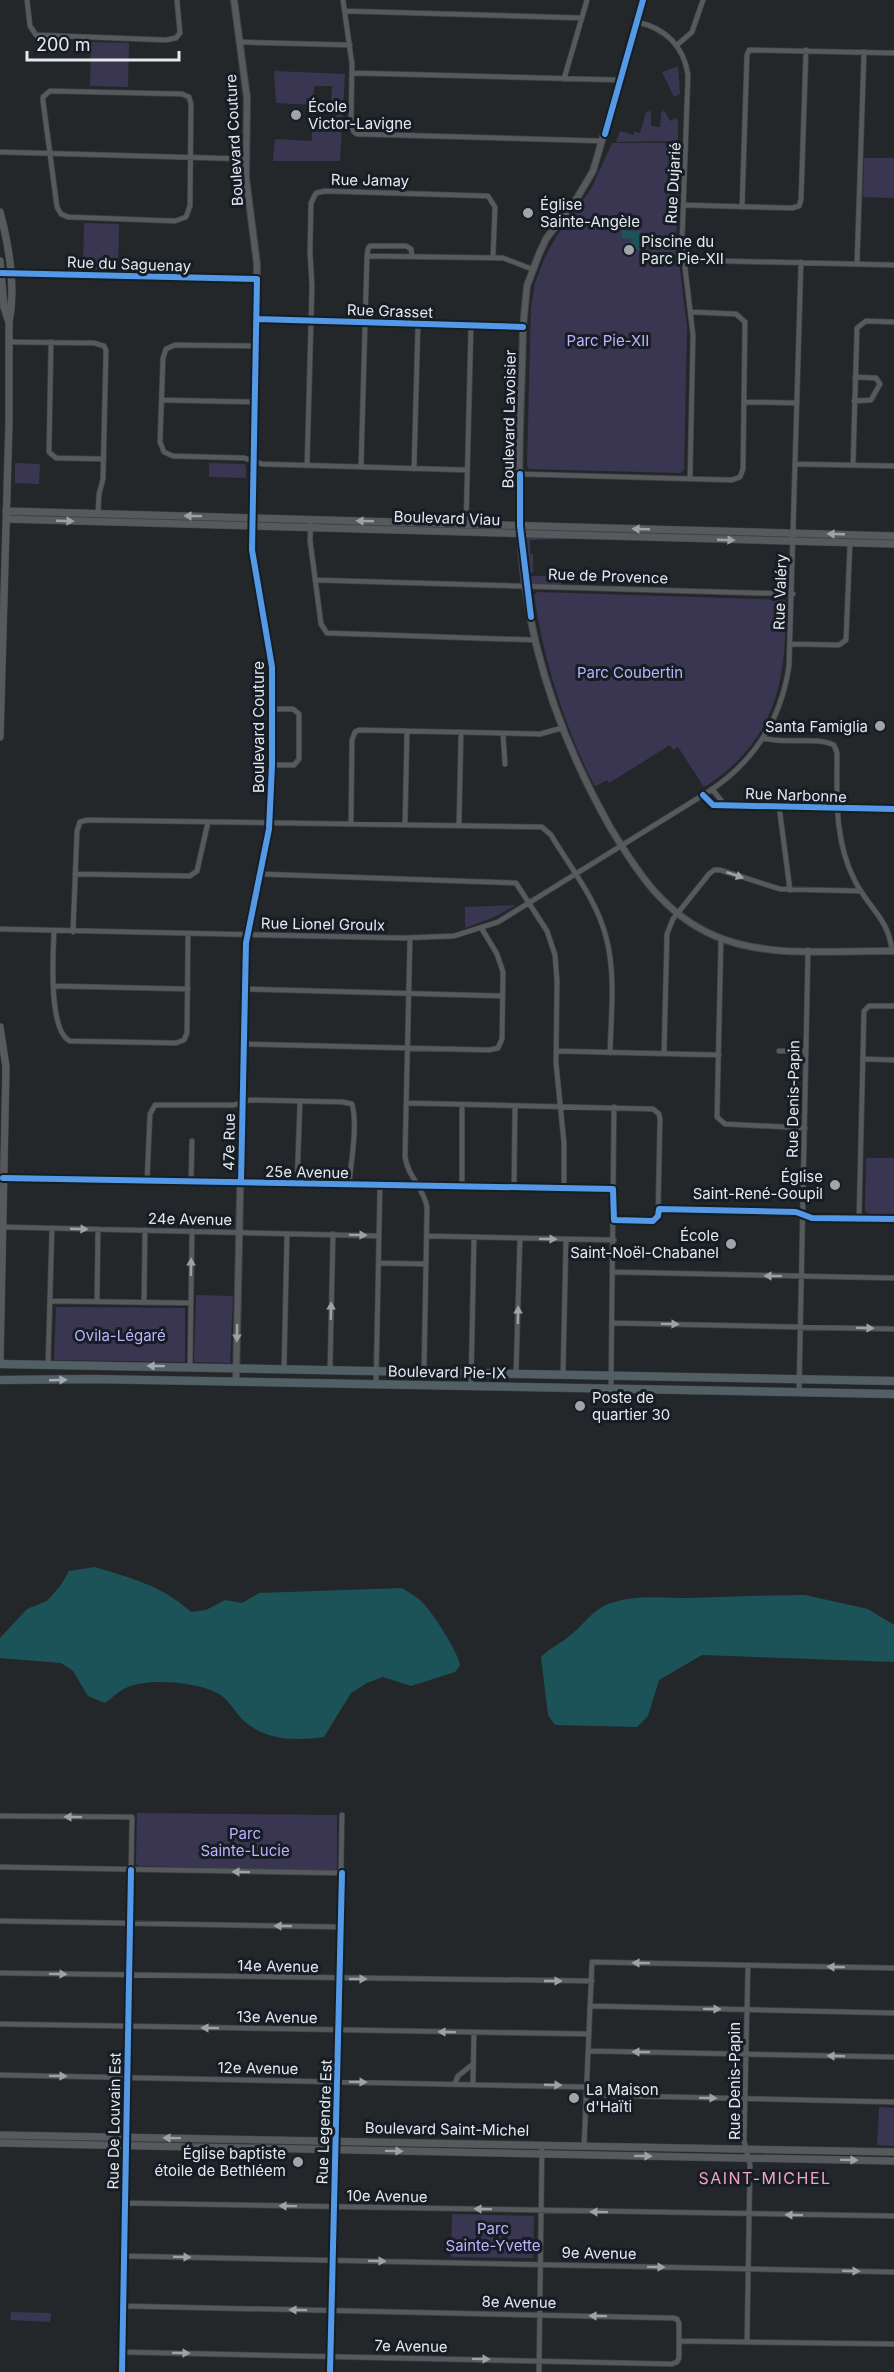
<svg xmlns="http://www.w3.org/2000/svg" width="894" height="2372" font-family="Inter,sans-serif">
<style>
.green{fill:#3a3651}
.water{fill:#1b5359}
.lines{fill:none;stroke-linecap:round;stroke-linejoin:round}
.minor-casing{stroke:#404347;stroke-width:6}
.tertiary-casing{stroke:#404347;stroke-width:8}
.secondary-casing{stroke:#404347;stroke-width:8}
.primary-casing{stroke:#404347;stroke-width:9}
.minor{stroke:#575a5d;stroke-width:4.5}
.tertiary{stroke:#575a5d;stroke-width:6}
.secondary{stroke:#575a5d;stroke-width:7}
.primary{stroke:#526066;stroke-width:8}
.cycleway-casing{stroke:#161d25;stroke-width:10}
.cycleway{stroke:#5399e6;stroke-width:6}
.oneway{fill:#9ea2a6}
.oneway2{fill:#a2abb1}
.poi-dot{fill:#a1a5a9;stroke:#161d25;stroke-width:2}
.labels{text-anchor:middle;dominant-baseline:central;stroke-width:6;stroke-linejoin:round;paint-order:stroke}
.poi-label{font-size:15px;fill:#e4e9ee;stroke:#161d25;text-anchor:start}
.street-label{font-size:15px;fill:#e4e9ee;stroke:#161d25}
.park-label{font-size:15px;fill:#bfb2fe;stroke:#161d25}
.neighbourhood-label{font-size:16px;letter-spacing:1.5px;fill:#f4a4c1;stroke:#161d25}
</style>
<rect width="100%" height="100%" fill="#24272a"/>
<path class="green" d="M91 42 129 43 128 87 90 86Z
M678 66 680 94 674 97 662 72Z
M274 71 345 74 340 161H273L275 139 312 141V132H316V126L330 127 332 86H314L313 105 276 103Z
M664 110 670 121 676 118 678 121V141L616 142 620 131 633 135 634 132 640 133 646 112 651 111V126L660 127 661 113Z
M612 143H682L676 238 687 327 684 470 680 473 529 469 527 465 531 307 535 283 545 257 556 237 591 189Z
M864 158H894V198L863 197Z
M84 223 119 224 118 270 83 269Z
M15 463 40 464 39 484 15 483Z
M209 463 244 464 246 466V478L209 477Z
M520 534 563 535 564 539 530 540V554H533V573L524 572Z
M524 576H562L561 587 526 586Z
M537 592 785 600C788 610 786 625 785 636 783 701 761 752 704 787L678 747 673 750 670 745 609 783 607 780 596 786 594 785C564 725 544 662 534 595Z
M516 905 492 918 465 928V907Z
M866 1158H894V1214H869L865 1211Z
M196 1295 233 1296 230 1363 194 1362Z
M56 1307 185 1308V1362L54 1360Z
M137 1813 337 1815V1868L335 1871 139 1866 136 1864Z
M879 2107 894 2108V2146L877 2145Z
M452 2214 534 2216 533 2258 451 2257Z
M11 2312 51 2313 50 2322 10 2320Z"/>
<path class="water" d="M622 230 641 231 640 249H631V239L622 238Z
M95 1567C133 1579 161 1585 191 1612L206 1610 225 1600 242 1603 259 1593 402 1588C408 1592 416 1596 421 1601 432 1611 458 1652 460 1665L455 1672 411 1686 383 1677 367 1683 351 1693 324 1737C293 1741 264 1741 241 1718 234 1710 228 1699 219 1694 198 1682 150 1678 128 1687 120 1690 112 1698 105 1703L88 1696 73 1671 61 1663 0 1658V1638L27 1609 47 1601 61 1585 69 1571Z
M805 1595 868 1609 894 1625V1662L702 1655 659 1680 648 1716 637 1727 555 1725 548 1715 541 1657C551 1647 563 1642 573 1633 586 1622 592 1611 608 1604 634 1594 663 1598 690 1598 728 1597 766 1595 805 1595Z"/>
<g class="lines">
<defs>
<path id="minor" d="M27 0 30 26 36 35 166 40 176 38 180 33 177 0
M343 0 352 64 351 125 354 132 357 134 603 141
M345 11 582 18
M637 22C665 28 684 46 688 75L682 242 693 335 690 479
M240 42 350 45
M677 45 692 32 703 0
M353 73 620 80
M564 79 587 0
M50 91 182 94 189 97 191 104 190 206 186 217 175 221 68 217 61 214 57 207 43 101V97Z
M0 152 247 159
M685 205 792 208 799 206 801 200 806 50
M742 207 747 55 749 50 894 53
M367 256 368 249 370 246H406L411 249 412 256
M684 260 894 265
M857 264 864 52
M0 273 257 279
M257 319 523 327
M10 342 94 343 104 346 106 350 103 479 99 494 98 513
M51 342 49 452 56 458 104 459
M256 346 175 345 166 349 163 358 160 442 164 452 173 456 244 458 262 464 467 470
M162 400 254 402
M854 401 871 400 880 384 876 378 855 377
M745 402 797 403
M795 464 894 466
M853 465 857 328 866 321 894 322
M307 466 312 286 310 252 311 203 316 193 325 191 488 196 495 207 493 257
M361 467 367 256 503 258 532 269
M414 469 418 323
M520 474 732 480 740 477 743 469 745 322 736 314 692 312
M311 520 310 540 321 624 327 633 535 640
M466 526 471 325
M315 580 793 594
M791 644 839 645 846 640 850 543
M503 734 505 764
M764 738C786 745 815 736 834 745L837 753C837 796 834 839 854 879 867 907 889 918 892 951
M272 765H294L299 759V714L293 709H273
M712 789 724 804
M703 795 713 805 894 809
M779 806 790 890
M351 823 352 740 355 732 359 730 540 734 562 728
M405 824 407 732
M459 825 461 733
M75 874 190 876 197 871 208 822
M260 874 516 883 547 931 555 955 557 981 556 1063 564 1143V1188
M0 929 402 938 454 936 498 922 708 792C754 762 781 720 789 666L801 262
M54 931C53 953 48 1031 70 1041L176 1043 184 1040 187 1033 188 934
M73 932 77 831 80 822 87 820 542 827 551 835C570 867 597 900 606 937 616 974 611 1015 610 1053
M410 938 405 1156C407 1176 424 1188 427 1207L424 1372
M721 938 717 1117 725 1124 805 1128
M53 986 188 989
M244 989 503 996
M243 1044 489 1050 498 1048 502 1039 503 972 497 954 482 929
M556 1051 719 1055
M779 1051H806
M664 1054 667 934 673 919 709 874 714 870H720L780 889 860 891
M863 1059 894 1060
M407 1103 653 1109 659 1114 660 1119 658 1216 650 1222 614 1220
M0 1179 613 1189
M147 1181 150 1114 155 1105H234L250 1100 343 1102 352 1104C358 1125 351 1162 349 1184
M191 1181 192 1141
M297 1184 300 1101
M462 1186V1105
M514 1187 515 1106
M659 1209 796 1212 812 1218 894 1219
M859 1219 864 1011 869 1006H894
M3 1227 379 1236
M427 1236 614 1240
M379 1263 426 1264
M613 1272 894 1278
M50 1301 191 1303
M97 1301 98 1229
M144 1303 145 1230
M612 1323 894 1329
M48 1365 52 1228
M190 1367 192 1231
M284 1369 287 1234
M330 1370 333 1234
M516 1374 520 1238
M563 1375 566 1239
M376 1385 380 1185
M471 1386 474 1238
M611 1389 614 1107
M799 1393 808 950
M0 1816 132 1817 122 2372
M0 1867 342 1873
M0 1921 341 1927
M0 1973 592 1981
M591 2006 894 2013
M0 2024 589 2034
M589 2051 894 2057
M0 2075 587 2087
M455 2083 458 2076 473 2064
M473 2083 474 2032
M586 2095 894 2102
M336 2141 342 1815
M584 2146 592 1962 894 1968
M125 2203 894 2216
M124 2256 894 2272
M679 2341 894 2344
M747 2342 750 2165 744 2141 748 1965
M122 2352 672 2364 677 2362 679 2358V2323L677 2319 673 2318 123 2306
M330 2372 335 2150
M539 2372 542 2145"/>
<path id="tertiary" d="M234 0 247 98 246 178 257 264 252 550 272 667 273 690 270 822 248 928 245 966 236 1382
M643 0 593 171 577 198 546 239 539 254 527 286 523 327C522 393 517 460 520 526 523 632 558 735 610 827 637 872 664 914 715 936 769 959 836 950 894 951"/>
<path id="secondary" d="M0 212C9 246 16 287 9 322V422L0 737
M0 261 4 307 8 320
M6 511 894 536
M6 519 894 544
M0 1027 6 1067 0 1360
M0 2135 894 2152
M0 2143 894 2161"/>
<path id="primary" d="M0 1364 894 1381
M0 1380 92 1379 894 1394"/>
</defs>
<use href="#minor" class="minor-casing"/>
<use href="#tertiary" class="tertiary-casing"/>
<use href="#secondary" class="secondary-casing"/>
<use href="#primary" class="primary-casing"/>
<use href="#minor" class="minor"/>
<use href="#tertiary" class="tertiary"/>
<use href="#secondary" class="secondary"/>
<use href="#primary" class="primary"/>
<defs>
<path id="cycleway" d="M605 134 643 0
M0 273 257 279 252 550 272 667V765L269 829 246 943 241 1182
M257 319 523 327
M520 474V526L531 617
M703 795 713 805 894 809
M3 1178 613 1189 614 1220 653 1221 658 1216 659 1209 796 1212 812 1218 894 1219
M122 2372 131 1870
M330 2372 342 1873"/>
</defs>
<use href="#cycleway" class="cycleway-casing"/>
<use href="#cycleway" class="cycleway"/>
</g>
<defs><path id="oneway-solid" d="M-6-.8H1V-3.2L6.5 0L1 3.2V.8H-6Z" transform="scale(1.5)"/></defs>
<g class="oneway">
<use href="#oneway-solid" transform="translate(193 516) rotate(-179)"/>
<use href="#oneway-solid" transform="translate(65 521) rotate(2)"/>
<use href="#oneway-solid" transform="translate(365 521) rotate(-178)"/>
<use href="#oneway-solid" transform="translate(641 529) rotate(-178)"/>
<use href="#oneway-solid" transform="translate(836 534) rotate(-178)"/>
<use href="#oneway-solid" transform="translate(726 540) rotate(2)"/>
<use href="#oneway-solid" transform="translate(735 875) rotate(19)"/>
<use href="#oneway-solid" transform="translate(79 1229) rotate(2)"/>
<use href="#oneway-solid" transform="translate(358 1235) rotate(1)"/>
<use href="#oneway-solid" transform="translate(548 1239) rotate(1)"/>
<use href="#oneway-solid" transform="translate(191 1267) rotate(-89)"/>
<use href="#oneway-solid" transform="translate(773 1276) rotate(-179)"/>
<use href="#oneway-solid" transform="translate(331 1311) rotate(-89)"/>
<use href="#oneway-solid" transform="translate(518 1315) rotate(-89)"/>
<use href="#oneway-solid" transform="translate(670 1324) rotate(1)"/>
<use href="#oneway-solid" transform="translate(865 1328) rotate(1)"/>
<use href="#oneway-solid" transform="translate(237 1333) rotate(91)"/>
<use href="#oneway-solid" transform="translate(73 1817) rotate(-179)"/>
<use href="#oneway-solid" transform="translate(241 1872) rotate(-179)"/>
<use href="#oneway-solid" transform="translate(283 1926) rotate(-179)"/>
<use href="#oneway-solid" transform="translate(641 1963) rotate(-179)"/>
<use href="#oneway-solid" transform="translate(836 1967) rotate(-179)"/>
<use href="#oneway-solid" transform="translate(58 1974) rotate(1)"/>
<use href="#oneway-solid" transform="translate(358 1979)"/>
<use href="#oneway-solid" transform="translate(553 1981)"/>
<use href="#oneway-solid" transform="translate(712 2009) rotate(1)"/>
<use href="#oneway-solid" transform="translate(210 2028) rotate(-179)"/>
<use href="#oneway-solid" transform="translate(447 2032) rotate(-179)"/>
<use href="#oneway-solid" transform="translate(641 2052) rotate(-179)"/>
<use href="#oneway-solid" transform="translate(836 2056) rotate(-179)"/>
<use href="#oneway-solid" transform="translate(58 2076) rotate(1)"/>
<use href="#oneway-solid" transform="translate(358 2082) rotate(1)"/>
<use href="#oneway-solid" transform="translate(553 2085) rotate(2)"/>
<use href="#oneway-solid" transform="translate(708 2098) rotate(1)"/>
<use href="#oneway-solid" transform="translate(172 2138) rotate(-179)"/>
<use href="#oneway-solid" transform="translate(394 2151) rotate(1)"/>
<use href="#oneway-solid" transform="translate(643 2156) rotate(1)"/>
<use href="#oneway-solid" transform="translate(849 2160) rotate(1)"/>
<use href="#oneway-solid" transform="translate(288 2206) rotate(-179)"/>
<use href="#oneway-solid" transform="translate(483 2209) rotate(-179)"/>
<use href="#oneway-solid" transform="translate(599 2212) rotate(-179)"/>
<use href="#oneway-solid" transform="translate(794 2215) rotate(-179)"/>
<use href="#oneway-solid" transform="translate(182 2257) rotate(1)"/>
<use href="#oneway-solid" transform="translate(377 2261) rotate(1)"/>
<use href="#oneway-solid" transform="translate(656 2267) rotate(1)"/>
<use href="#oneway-solid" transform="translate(851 2271) rotate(1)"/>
<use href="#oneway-solid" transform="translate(298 2310) rotate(-179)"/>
<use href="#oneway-solid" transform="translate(598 2316) rotate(-179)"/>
<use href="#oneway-solid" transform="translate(181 2353) rotate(1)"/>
<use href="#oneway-solid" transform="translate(481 2359) rotate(1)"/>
</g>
<g class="oneway2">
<use href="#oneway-solid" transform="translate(156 1366) rotate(-179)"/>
<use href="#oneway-solid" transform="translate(58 1380) rotate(-2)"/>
</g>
<g class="poi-dot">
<circle cx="296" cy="115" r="6"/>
<circle cx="528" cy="213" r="6"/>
<circle cx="629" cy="250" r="6"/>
<circle cx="880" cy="726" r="6"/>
<circle cx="835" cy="1185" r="6"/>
<circle cx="731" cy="1244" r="6"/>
<circle cx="580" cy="1406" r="6"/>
<circle cx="574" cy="2098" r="6"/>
<circle cx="298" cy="2162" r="6"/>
</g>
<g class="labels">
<g class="poi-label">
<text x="308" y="106">École<tspan x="308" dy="17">Victor-Lavigne</tspan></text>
<text x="540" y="204">Église<tspan x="540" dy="17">Sainte-Angèle</tspan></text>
<text x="641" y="241">Piscine du<tspan x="641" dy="17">Parc Pie-XII</tspan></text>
<text x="868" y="726" text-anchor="end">Santa Famiglia</text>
<text x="823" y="1176" text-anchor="end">Église<tspan x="823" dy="17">Saint-René-Goupil</tspan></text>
<text x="719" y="1235" text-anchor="end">École<tspan x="719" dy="17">Saint-Noël-Chabanel</tspan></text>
<text x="592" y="1397">Poste de<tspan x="592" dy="17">quartier 30</tspan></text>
<text x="586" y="2089">La Maison<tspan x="586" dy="17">d'Haïti</tspan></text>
<text x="286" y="2153" text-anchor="end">Église baptiste<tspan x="286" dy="17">étoile de Bethléem</tspan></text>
</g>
<g class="street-label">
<text transform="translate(234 140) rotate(-93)">Boulevard Couture</text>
<text transform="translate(370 180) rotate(1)">Rue Jamay</text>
<text transform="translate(673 183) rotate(-87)">Rue Dujarié</text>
<text transform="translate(129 264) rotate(2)">Rue du Saguenay</text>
<text transform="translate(390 311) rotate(2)">Rue Grasset</text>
<text transform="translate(509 419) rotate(-89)">Boulevard Lavoisier</text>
<text transform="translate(447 518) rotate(2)">Boulevard Viau</text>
<text transform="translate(608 576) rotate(2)">Rue de Provence</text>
<text transform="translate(780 592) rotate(-88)">Rue Valéry</text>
<text transform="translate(258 727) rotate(-90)">Boulevard Couture</text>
<text transform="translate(796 795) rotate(2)">Rue Narbonne</text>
<text transform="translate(323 924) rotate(1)">Rue Lionel Groulx</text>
<text transform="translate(793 1099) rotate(-89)">Rue Denis-Papin</text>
<text transform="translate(229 1142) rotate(-89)">47e Rue</text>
<text transform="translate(307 1172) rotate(1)">25e Avenue</text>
<text transform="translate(190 1219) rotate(1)">24e Avenue</text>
<text transform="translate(447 1372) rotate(1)">Boulevard Pie-IX</text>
<text transform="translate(278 1966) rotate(1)">14e Avenue</text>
<text transform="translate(277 2017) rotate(1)">13e Avenue</text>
<text transform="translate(258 2068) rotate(1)">12e Avenue</text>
<text transform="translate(734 2081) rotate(-90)">Rue Denis-Papin</text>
<text transform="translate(114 2121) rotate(-89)">Rue De Louvain Est</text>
<text transform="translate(324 2122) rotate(-88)">Rue Legendre Est</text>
<text transform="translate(447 2129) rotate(1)">Boulevard Saint-Michel</text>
<text transform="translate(387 2196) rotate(1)">10e Avenue</text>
<text transform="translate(599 2253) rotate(1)">9e Avenue</text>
<text transform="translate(519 2302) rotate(1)">8e Avenue</text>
<text transform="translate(411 2346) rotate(1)">7e Avenue</text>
</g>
<g class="park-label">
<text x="608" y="340">Parc Pie-XII</text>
<text x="630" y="672">Parc Coubertin</text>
<text x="120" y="1335">Ovila-Légaré</text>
<text x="245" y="1833">Parc<tspan x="245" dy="17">Sainte-Lucie</tspan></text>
<text x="493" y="2228">Parc<tspan x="493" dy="17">Sainte-Yvette</tspan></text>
</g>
<g class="neighbourhood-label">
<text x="765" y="2178">SAINT-MICHEL</text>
</g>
</g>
<path d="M27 51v9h152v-9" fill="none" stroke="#e4e9ee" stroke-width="3"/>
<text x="36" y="51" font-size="18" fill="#e4e9ee" stroke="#161d25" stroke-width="4.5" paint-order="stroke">200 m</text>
</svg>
